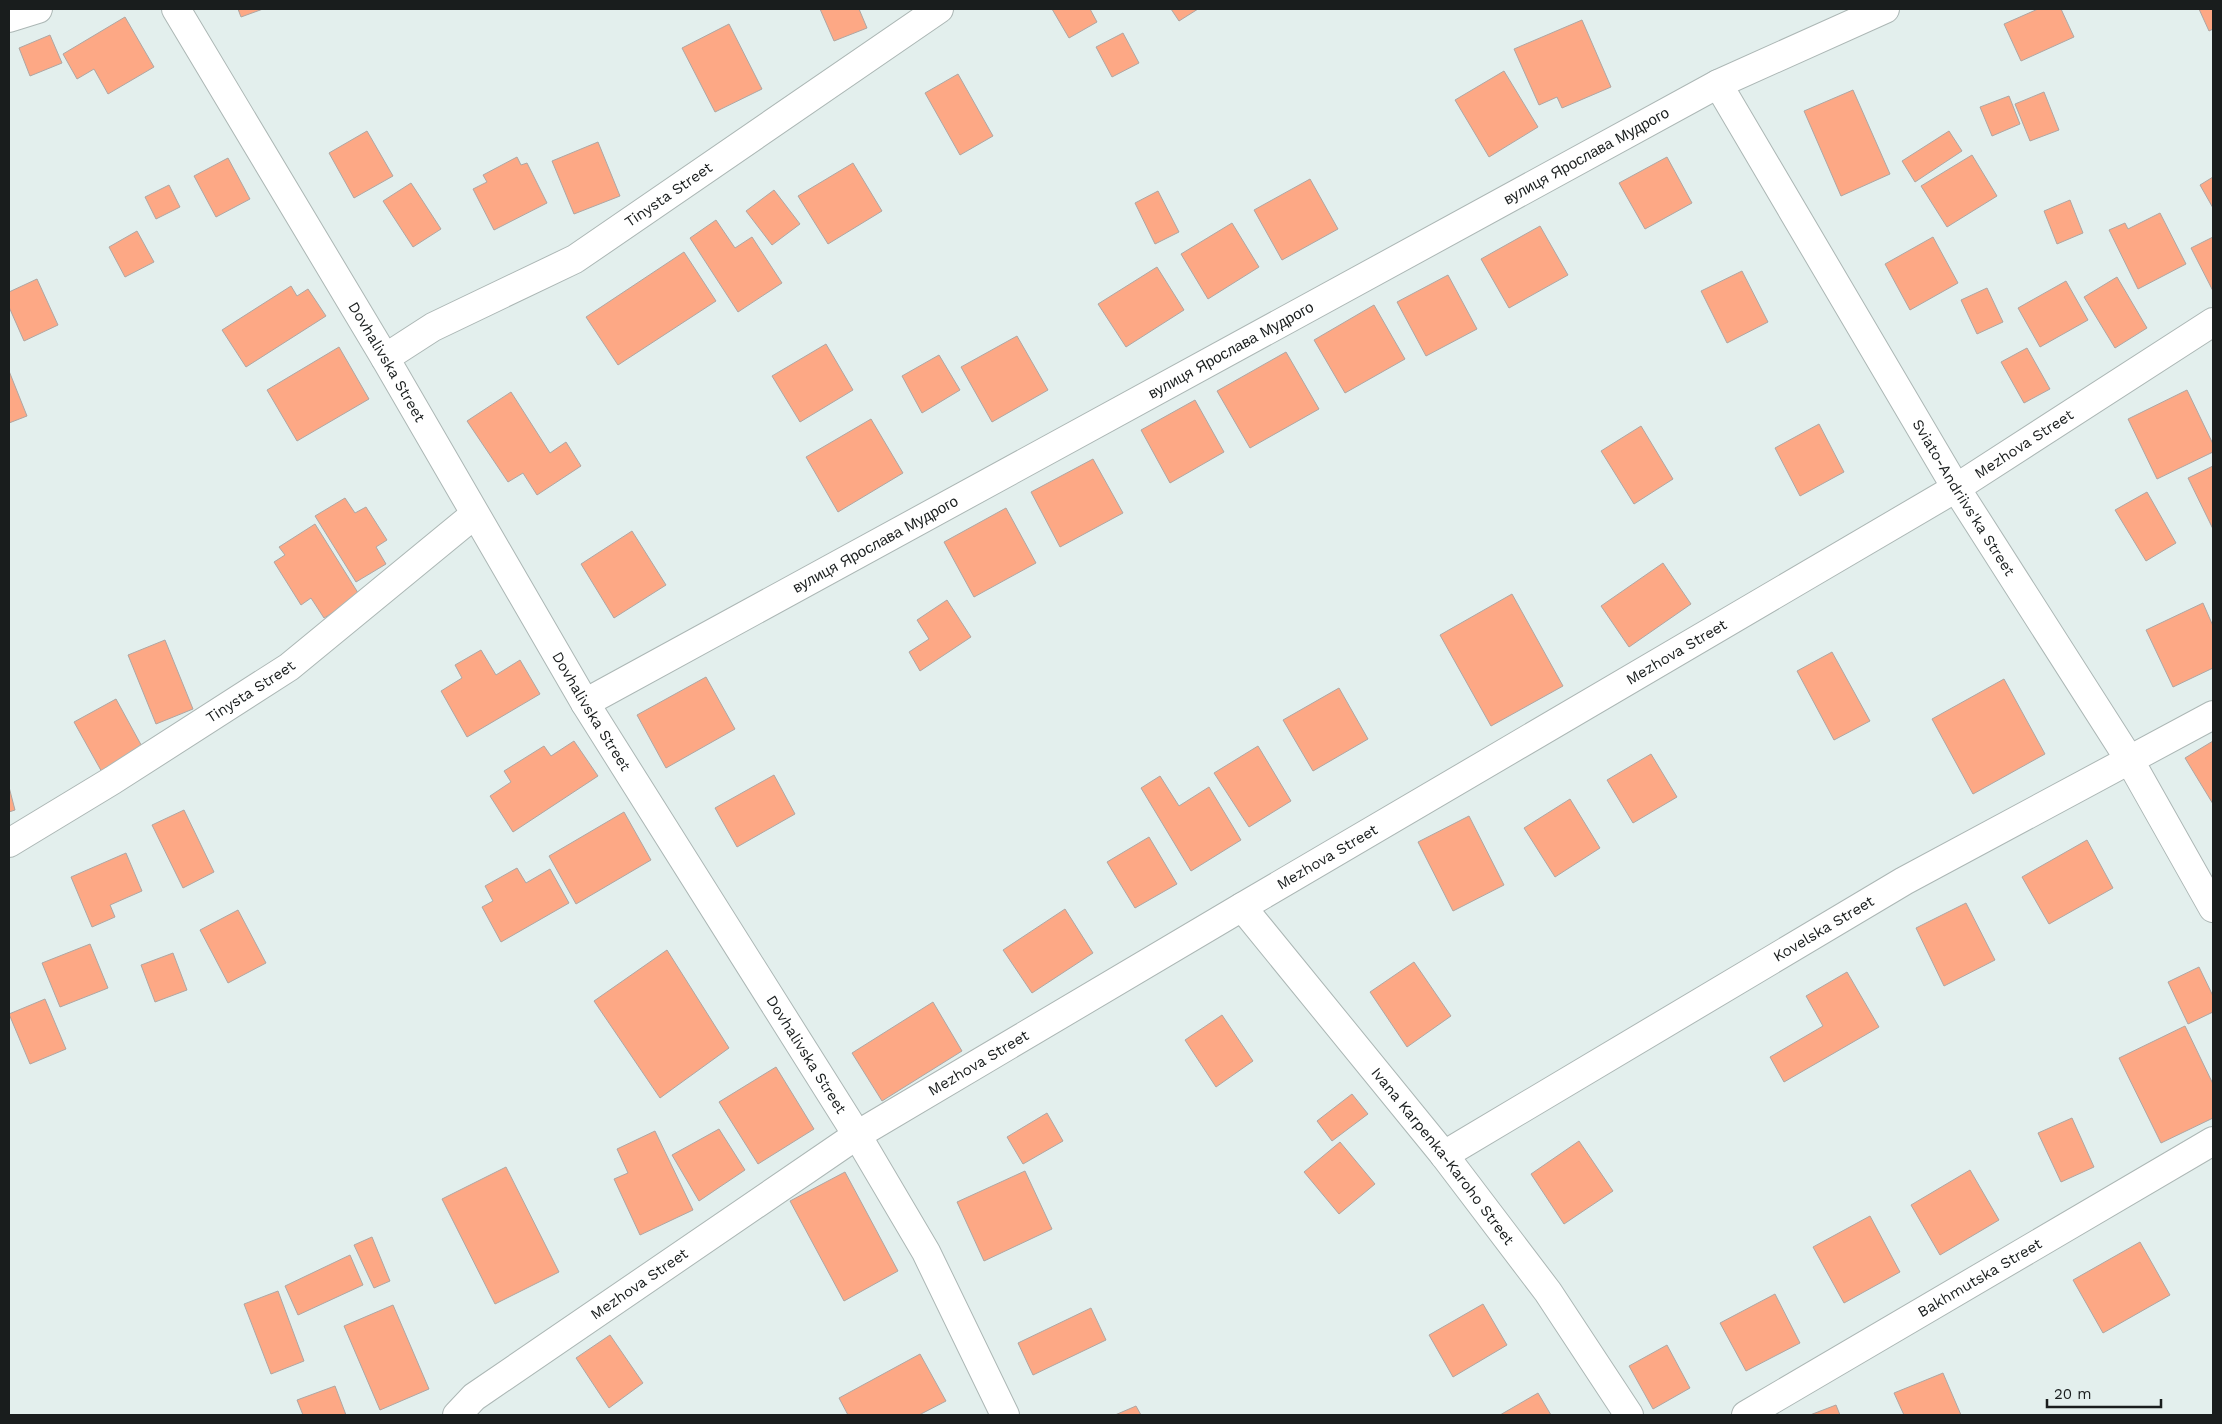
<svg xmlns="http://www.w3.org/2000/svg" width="2222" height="1424" font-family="'Work Sans',sans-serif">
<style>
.building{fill:#fda885;stroke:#afa6a2}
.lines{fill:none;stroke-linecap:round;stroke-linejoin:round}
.minor-casing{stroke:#acb7b5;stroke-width:30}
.tertiary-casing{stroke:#acb7b5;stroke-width:30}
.minor{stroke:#fff;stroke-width:28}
.tertiary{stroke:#fff;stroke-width:28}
.labels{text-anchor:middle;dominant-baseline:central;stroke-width:4;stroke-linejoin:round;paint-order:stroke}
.street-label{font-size:15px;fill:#191d1d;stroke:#e3efed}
</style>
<rect width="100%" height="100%" fill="#e3efed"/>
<path class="building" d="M238 9H263L241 17Z
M820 9H859L867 28 834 41Z
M1052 9H1090L1097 22 1069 38Z
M1171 9H1198L1179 21Z
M2038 9H2061L2074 37 2021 61 2004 24Z
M2199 9H2213V29L2209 31Z
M125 17 154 67 108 94 94 69 77 79 63 54Z
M1582 20 1611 87 1562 108 1557 97 1539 105 1514 49Z
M729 24 762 89 715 112 682 48Z
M1123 33 1139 63 1112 77 1096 47Z
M50 35 62 63 30 76 19 48Z
M1504 71 1538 127 1489 157 1455 100Z
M958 74 993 136 960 155 925 93Z
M1853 90 1890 174 1841 196 1804 111Z
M2044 92 2059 130 2030 141 2015 104Z
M2009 96 2020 124 1992 136 1980 107Z
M367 131 393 176 354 198 329 153Z
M1949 131 1962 151 1915 182 1902 161Z
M598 142 620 196 574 214 552 161Z
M1972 155 1997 196 1947 227 1921 186Z
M517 157 521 165 527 163 547 203 494 230 473 189 487 182 483 175Z
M1667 157 1692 203 1645 229 1619 183Z
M228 158 250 199 216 217 194 176Z
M853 163 882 211 828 244 798 196Z
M2213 177V208L2200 185Z
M1310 179 1338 229 1282 260 1254 210Z
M411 183 441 229 413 247 383 201Z
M169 185 180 207 156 219 145 197Z
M774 190 800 224 772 245 746 211Z
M1158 191 1179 232 1155 244 1135 203Z
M2070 200 2083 233 2057 244 2044 211Z
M2160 213 2186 264 2138 289 2109 230 2125 223 2128 229Z
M716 220 735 248 752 237 782 283 738 312 690 238Z
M1232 223 1259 267 1208 299 1181 254Z
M1540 226 1568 275 1509 308 1481 259Z
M137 231 154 262 125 277 109 247Z
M1933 237 1958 283 1910 310 1885 264Z
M2213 237V291L2191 248Z
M684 252 716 301 618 365 586 317Z
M1157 267 1184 310 1126 347 1098 304Z
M1742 271 1768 322 1727 343 1701 291Z
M1448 275 1477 329 1426 356 1397 302Z
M2117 277 2147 328 2115 348 2084 297Z
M37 279 58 325 24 341 9 307V292Z
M2066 281 2088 320 2040 347 2018 308Z
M291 286 297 296 308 289 326 316 246 367 222 330Z
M1987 288 2003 322 1977 334 1961 300Z
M1374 305 1405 359 1345 393 1314 340Z
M1017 336 1048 390 992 422 961 367Z
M826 344 853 390 800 422 772 376Z
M339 347 369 399 297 441 267 390Z
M2027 348 2050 389 2024 403 2001 362Z
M1286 352 1319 409 1250 448 1217 391Z
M939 355 960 390 922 413 902 376Z
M9 371 27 416 9 423Z
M2187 390 2213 444V452L2157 479 2128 419Z
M511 392 550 453 566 442 581 466 537 495 523 473 508 482 467 421Z
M1195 400 1224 452 1170 483 1141 430Z
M871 419 903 473 838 512 806 457Z
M1819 424 1844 472 1800 496 1775 448Z
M1641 426 1673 479 1634 504 1601 451Z
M1093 459 1123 513 1060 547 1031 492Z
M2213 466V529L2188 478Z
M2147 492 2176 543 2146 561 2115 510Z
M345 498 355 513 366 507 387 540 376 547 386 564 356 582 315 516Z
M1006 508 1036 563 974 597 944 542Z
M315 524 360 596 324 618 311 598 301 605 274 562 285 555 279 547Z
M632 531 666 585 614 618 581 564Z
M1663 563 1691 604 1629 647 1601 606Z
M1512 594 1563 686 1491 726 1440 635Z
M947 600 971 637 920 671 909 652 929 639 917 620Z
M2203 603 2213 626V668L2173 687 2146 630Z
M165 640 193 709 156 724 128 655Z
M481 650 496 675 520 660 540 694 467 737 441 691 462 678 455 665Z
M1832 652 1870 721 1834 740 1797 671Z
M706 677 735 729 666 768 637 715Z
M2004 679 2045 754 1973 794 1932 719Z
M1339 688 1368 739 1313 771 1283 720Z
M116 699 145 752 103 774 74 722Z
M574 741 598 776 513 832 490 796 511 782 504 771 544 746 551 756Z
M2213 741V804L2185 758Z
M1258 746 1291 801 1249 827 1214 773Z
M1651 754 1677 797 1633 823 1607 780Z
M774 775 795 814 737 847 715 808Z
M1160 776 1179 806 1209 787 1241 840 1191 871 1141 788Z
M9 787 15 810 9 812Z
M1570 799 1600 848 1555 877 1524 828Z
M184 810 214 872 183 888 152 825Z
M624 812 651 860 576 904 549 856Z
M1469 816 1504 885 1453 911 1418 842Z
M1149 837 1177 884 1135 908 1107 862Z
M2087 840 2113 888 2049 924 2022 877Z
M126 853 142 891 110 905 115 917 92 927 71 877Z
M517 868 526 883 550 869 569 903 501 942 482 907 493 901 485 886Z
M1966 903 1995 960 1944 986 1916 928Z
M1065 909 1093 953 1032 993 1003 950Z
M238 910 266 963 228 983 200 930Z
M90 944 108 988 60 1007 42 963Z
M667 950 729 1048 660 1098 594 1001Z
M173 953 187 990 155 1002 141 965Z
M1414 962 1451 1016 1407 1047 1370 992Z
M2199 967 2213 996V1012L2188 1024 2168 982Z
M1847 972 1879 1027 1784 1082 1770 1057 1823 1026 1806 996Z
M45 999 66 1049 30 1064 9 1014Z
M933 1002 962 1051 882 1101 852 1053Z
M1222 1015 1253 1061 1216 1087 1185 1040Z
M2185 1026 2213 1084V1118L2161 1143 2119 1058Z
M776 1067 814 1129 758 1164 719 1102Z
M1352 1094 1368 1114 1332 1141 1317 1121Z
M1047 1113 1063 1141 1023 1164 1007 1137Z
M2072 1118 2094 1167 2061 1182 2038 1133Z
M719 1129 745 1170 699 1201 672 1155Z
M655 1131 693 1210 640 1235 614 1179 628 1173 617 1149Z
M1579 1141 1613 1191 1564 1224 1531 1174Z
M1340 1142 1375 1184 1339 1214 1304 1172Z
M506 1167 559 1272 495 1304 442 1199Z
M1970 1170 1999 1220 1940 1255 1911 1205Z
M1025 1171 1052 1229 984 1261 957 1202Z
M845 1172 898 1271 844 1301 790 1201Z
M1870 1216 1900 1272 1844 1303 1813 1247Z
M372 1237 390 1281 374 1288 354 1245Z
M2140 1242 2170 1295 2103 1333 2073 1280Z
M350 1255 363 1285 298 1315 285 1286Z
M278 1291 304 1361 271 1374 244 1304Z
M1775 1294 1800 1343 1746 1371 1720 1323Z
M1483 1304 1507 1345 1453 1377 1429 1335Z
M393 1305 429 1389 380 1410 344 1326Z
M1091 1308 1106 1340 1033 1375 1018 1343Z
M610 1335 643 1383 609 1408 576 1358Z
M1667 1345 1690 1388 1653 1409 1629 1366Z
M920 1354 946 1401 919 1415H848L839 1398Z
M1943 1373 1961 1415H1904L1894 1393Z
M335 1386 346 1415H303L297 1400Z
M1538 1393 1551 1415H1500Z
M1836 1405 1840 1415H1810Z
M1136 1406 1141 1415H1115Z"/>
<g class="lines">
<defs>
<g id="minor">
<path d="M9 18 38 9"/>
<path id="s1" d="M1718 84 1956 488 2129 759 2213 908"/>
<path id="s2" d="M585 703 1718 84 1885 9"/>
<path id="s3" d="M9 843 113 780 289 667 474 515"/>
<path id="s4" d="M1242 907 1444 1155 1548 1292 1629 1415"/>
<path id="s5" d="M1444 1155 1904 881 2213 715"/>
<path id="s6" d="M457 1415 474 1397 857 1135 1242 907 1956 488 2213 322"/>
<path id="s7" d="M1746 1415 2213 1141"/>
</g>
<g id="tertiary">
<path id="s8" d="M176 9 385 358 585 703 857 1135 926 1252 1005 1415"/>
<path id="s9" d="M385 358 433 327 575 259 939 9"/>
</g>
</defs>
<use href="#minor" class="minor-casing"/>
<use href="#tertiary" class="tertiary-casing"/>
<use href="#minor" class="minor"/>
<use href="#tertiary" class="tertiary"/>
</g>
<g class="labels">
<g class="street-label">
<text stroke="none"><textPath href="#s2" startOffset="1141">вулиця Ярослава Мудрого</textPath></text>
<text stroke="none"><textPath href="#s9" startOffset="328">Tinysta Street</textPath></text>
<text stroke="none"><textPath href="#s2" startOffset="736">вулиця Ярослава Мудрого</textPath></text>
<text stroke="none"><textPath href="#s8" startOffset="411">Dovhalivska Street</textPath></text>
<text stroke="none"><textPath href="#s6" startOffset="1845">Mezhova Street</textPath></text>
<text stroke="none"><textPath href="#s1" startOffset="481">Sviato-Andriivs'ka Street</textPath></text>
<text stroke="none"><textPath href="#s2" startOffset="331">вулиця Ярослава Мудрого</textPath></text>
<text stroke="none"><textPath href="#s6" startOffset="1440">Mezhova Street</textPath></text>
<text stroke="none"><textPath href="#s3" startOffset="285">Tinysta Street</textPath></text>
<text stroke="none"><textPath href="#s8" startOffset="816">Dovhalivska Street</textPath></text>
<text stroke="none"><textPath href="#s6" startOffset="1035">Mezhova Street</textPath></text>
<text stroke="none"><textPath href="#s5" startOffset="442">Kovelska Street</textPath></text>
<text stroke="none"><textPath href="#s8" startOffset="1221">Dovhalivska Street</textPath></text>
<text stroke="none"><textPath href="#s6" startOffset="630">Mezhova Street</textPath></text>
<text stroke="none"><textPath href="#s4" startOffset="320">Ivana Karpenka-Karoho Street</textPath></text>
<text stroke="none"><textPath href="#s7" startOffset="271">Bakhmutska Street</textPath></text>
<text stroke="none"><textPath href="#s6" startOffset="225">Mezhova Street</textPath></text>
</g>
</g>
<rect width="2222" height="1424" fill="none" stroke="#191d1d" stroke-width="20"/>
<path d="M2047 1399v8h114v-8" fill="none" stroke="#191d1d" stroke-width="2.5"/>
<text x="2054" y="1399" font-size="15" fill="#191d1d" stroke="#e3efed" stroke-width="4" paint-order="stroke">20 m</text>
</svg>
